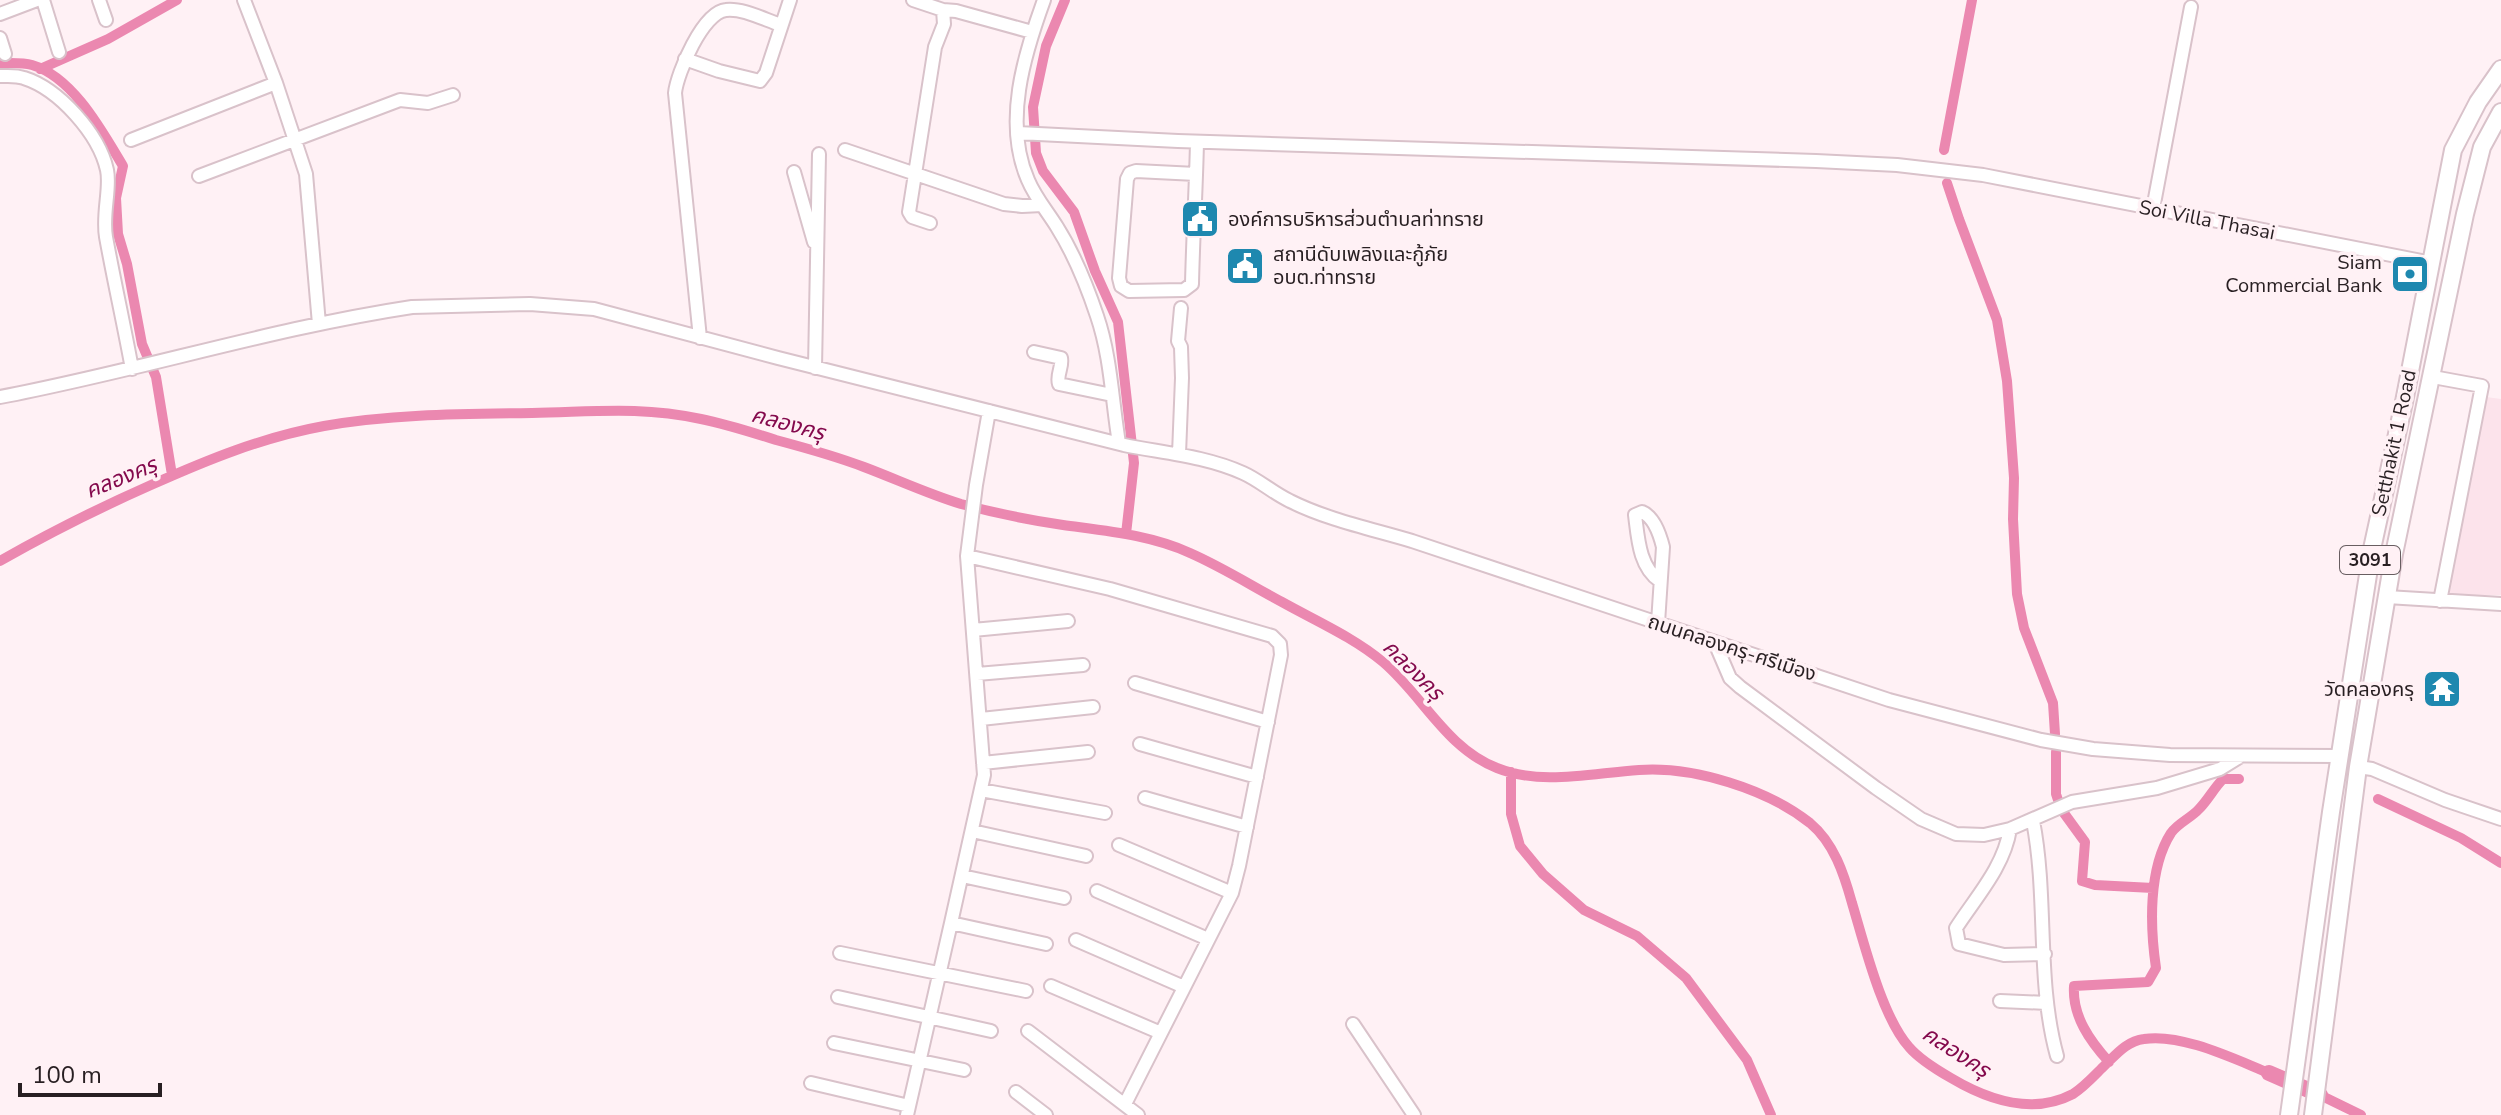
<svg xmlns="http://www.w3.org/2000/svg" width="2501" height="1115" font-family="'Nunito Sans','Noto Sans Thai',sans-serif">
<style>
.built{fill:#fce3eb}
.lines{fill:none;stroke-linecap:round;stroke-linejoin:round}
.canal{stroke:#eb88b0;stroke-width:10}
.river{stroke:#eb88b0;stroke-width:16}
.minor-casing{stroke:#d9c2ca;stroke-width:16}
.major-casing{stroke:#d9c2ca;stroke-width:20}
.minor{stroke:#fff;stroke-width:12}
.major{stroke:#fff;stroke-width:16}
.labels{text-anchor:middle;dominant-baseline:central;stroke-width:7;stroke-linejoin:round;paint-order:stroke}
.shield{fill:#fff1f5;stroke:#685e61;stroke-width:2}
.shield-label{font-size:18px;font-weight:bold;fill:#281f22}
.poi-label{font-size:20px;fill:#281f22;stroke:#fff1f5;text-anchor:start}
.street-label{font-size:20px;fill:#281f22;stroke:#fff1f5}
.water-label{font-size:22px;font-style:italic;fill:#840a4d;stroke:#fff1f5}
</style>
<rect width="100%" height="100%" fill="#fff1f5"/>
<path class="built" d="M2486 397 2501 399V595H2447Z"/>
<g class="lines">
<path class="canal" d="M1065 0 1046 46 1033 107 1036 153 1043 171 1074 212 1095 271 1118 322 1134 463 1126 534
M0 63C10 63 22 62 32 65 73 77 102 131 123 166L116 198 118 234 127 264 142 344 156 377 172 475
M40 69 108 39 177 0
M1944 150 1972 0
M1947 183 1959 219 1997 320 2007 381 2014 478 2013 519 2017 594 2024 628 2053 703 2055 734
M0 561C49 533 99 508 151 485 207 460 263 437 324 426 392 414 463 414 532 413 594 412 639 406 701 419 726 424 751 432 776 440 806 448 835 456 864 467 896 479 928 494 961 504 995 513 1029 520 1063 525 1106 531 1151 535 1190 553 1222 567 1252 586 1282 602 1316 621 1353 637 1383 662 1423 696 1446 748 1497 768 1542 786 1592 773 1639 770 1693 766 1767 789 1810 823 1834 843 1844 874 1852 903 1864 943 1882 1017 1909 1047 1920 1060 1937 1070 1951 1078 1988 1100 2033 1115 2073 1094 2084 1087 2093 1077 2102 1068 2115 1056 2126 1041 2144 1039 2181 1033 2234 1059 2269 1073
M2056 752V794L2058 800
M1511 772V814L1520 846 1543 874 1584 910 1637 936 1686 978 1747 1060 1771 1115
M2378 799 2461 838 2501 863
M2061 809 2085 842 2082 881 2095 885 2153 888
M2109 1062C2090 1041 2072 1016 2074 986L2148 982 2156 968C2150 927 2148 869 2171 833 2178 823 2191 818 2199 809 2208 800 2214 788 2223 779H2239
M2320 1095 2361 1115"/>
<path class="river" d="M2269 1073 2320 1095"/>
<defs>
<path id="minor" d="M43 0 59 52
M99 0 106 20
M244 0 276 83 306 174 319 324
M913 0 943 10 944 24 935 47 909 212 912 217 930 223
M1044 0C1024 55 1003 123 1028 180 1035 197 1047 211 1057 227 1074 254 1087 286 1097 316 1111 357 1112 401 1119 443
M943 10 956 11 1032 32
M0 14 37 0
M0 38 5 54
M685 59 719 71 760 81 766 73 790 0
M0 76C8 76 16 75 24 78 59 89 99 134 107 170 111 188 102 214 106 237 114 281 124 325 132 369
M1018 133 1178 141 1816 161 1897 165 1983 175 2432 263
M131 140 276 83
M845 150 1004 204 1022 206 1042 205
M794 172 814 242
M1196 174 1136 171 1130 173 1127 179 1119 278 1121 286 1129 291 1184 290 1192 284C1193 237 1196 189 1197 142
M199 176 400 100 428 103 453 95
M2153 209 2191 7
M700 338 675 93C677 73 703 12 726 10 743 8 765 20 781 25
M1034 352 1061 358C1063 367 1056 375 1059 384L1112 395
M815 368 819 154
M2433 377 2482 386 2440 601
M0 397C138 371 273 328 412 307L530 304 594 309 778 358 1124 445C1164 453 1205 456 1243 473 1259 480 1273 493 1290 501 1328 520 1372 529 1412 541L1889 700 2041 740 2093 749 2170 755 2339 756
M989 411 976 485 967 556 984 775 951 923 1046 944
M1179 454 1182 378 1181 347 1178 341 1181 308
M967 556 1110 589 1272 636 1280 644 1281 655 1239 866 1232 893 1125 1104
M2387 597 2501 604
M1658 623 1663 547C1660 535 1654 517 1642 512L1635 515C1638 538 1639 567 1660 581
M973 630 1068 621
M1715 643 1730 678 1740 687 1876 788 1921 819 1956 834 1984 835 2010 829 2072 802 2157 788 2220 769 2241 756
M977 674 1083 665
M1135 683 1268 722
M981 719 1093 707
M1140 744 1257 777
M983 763 1088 752
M2358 767 2372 769 2445 800 2501 819
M981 790 1105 813
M1145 798 1247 827
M2033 821C2048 898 2036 980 2057 1056
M2010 829C2004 867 1976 897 1956 928L1959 944 2004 955 2045 954
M972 831 1086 856
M1119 845 1232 893
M962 876 1064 898
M1097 891 1208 939
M1076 940 1184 987
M840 953 1026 991
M1051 986 1161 1033
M838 997 991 1031
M2000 1001 2047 1003
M1353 1024 1414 1115
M1028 1031 1138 1115
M834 1043 964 1070
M811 1083 909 1106
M1016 1092 1046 1115
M907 1115 951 923"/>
<path id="major" d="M2289 1115 2331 812 2372 549 2404 402 2453 150 2478 102 2501 69
M2313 1115 2358 767 2394 554 2465 214 2482 147 2501 112"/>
</defs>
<use href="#minor" class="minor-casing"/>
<use href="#major" class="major-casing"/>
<use href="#minor" class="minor"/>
<use href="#major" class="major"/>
</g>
<defs>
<symbol id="civic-square" viewBox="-11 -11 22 22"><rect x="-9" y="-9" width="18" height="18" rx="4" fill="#1e88af" stroke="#fff1f5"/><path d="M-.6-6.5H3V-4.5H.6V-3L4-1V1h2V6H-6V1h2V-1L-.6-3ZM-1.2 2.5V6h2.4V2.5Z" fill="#fff"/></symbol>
<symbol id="bank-square" viewBox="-11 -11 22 22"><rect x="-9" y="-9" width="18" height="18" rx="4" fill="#1e88af" stroke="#fff1f5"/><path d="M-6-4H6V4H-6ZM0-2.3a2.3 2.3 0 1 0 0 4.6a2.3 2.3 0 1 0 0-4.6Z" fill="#fff"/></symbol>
<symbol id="temple-square" viewBox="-11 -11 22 22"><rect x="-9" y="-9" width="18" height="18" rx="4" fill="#1e88af" stroke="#fff1f5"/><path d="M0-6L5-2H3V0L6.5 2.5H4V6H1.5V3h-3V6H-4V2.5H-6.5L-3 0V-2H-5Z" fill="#fff"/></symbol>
</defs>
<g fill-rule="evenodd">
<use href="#civic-square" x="1178" y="197" width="44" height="44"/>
<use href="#civic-square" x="1223" y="244" width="44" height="44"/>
<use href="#bank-square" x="2388" y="252" width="44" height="44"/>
<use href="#temple-square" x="2420" y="667" width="44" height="44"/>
</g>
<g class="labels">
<rect class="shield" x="2340" y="546" width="60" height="28" rx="6"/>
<g class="shield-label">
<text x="2370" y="560">3091</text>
</g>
<g class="poi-label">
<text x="1228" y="219">องค์การบริหารส่วนตำบลท่าทราย</text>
<text x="1273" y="254">สถานีดับเพลิงและกู้ภัย<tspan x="1273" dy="23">อบต.ท่าทราย</tspan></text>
<text x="2382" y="262" text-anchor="end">Siam<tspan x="2382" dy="23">Commercial Bank</tspan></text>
<text x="2414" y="689" text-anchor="end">วัดคลองครุ</text>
</g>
<g class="street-label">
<text transform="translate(2207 220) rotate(11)">Soi Villa Thasai</text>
<text transform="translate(2394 443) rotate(-78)">Setthakit 1 Road</text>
<text transform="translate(1732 648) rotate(18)">ถนนคลองครุ-ศรีเมือง</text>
</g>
<g class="water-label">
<text transform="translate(788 424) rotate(15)">คลองครุ</text>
<text transform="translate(121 478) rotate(-22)">คลองครุ</text>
<text transform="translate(1413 670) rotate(45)">คลองครุ</text>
<text transform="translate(1956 1052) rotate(33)">คลองครุ</text>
</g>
</g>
<path d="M20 1083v12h140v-12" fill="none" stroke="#281f22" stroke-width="4"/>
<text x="32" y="1083" font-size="24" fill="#281f22" stroke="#fff1f5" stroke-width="6" paint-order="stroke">100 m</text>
</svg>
